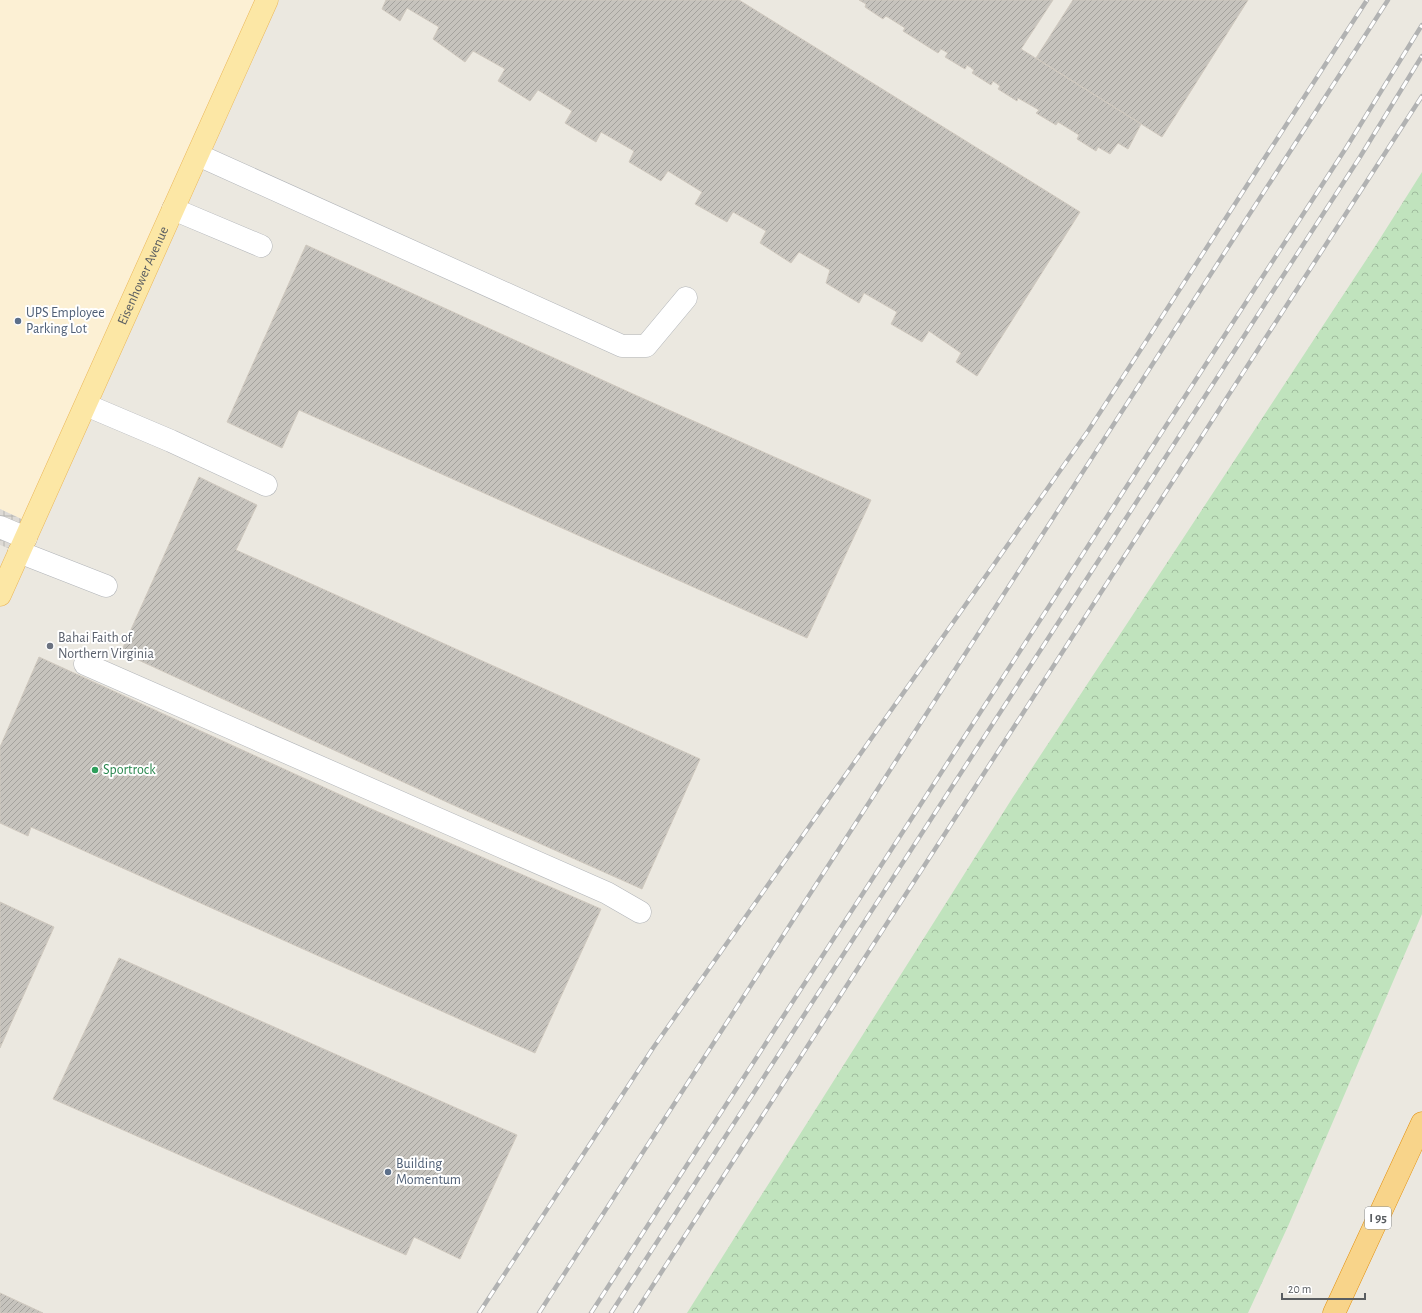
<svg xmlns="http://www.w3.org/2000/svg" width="1422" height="1313" font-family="'Alegreya Sans',sans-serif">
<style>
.commercial{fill:#fcf0d4}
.industrial{fill:url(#industrial-grid)}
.forest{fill:url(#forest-crowns)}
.building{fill:url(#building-hatch);stroke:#d0c9bf}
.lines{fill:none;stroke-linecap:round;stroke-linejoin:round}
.minor-casing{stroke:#b1b4b8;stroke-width:23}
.major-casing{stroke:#ebb759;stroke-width:23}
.highway-casing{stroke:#e38e09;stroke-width:23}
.minor{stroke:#fff;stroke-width:22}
.major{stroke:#fce7a5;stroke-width:22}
.highway{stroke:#f8d48a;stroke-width:22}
.rail-casing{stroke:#b1b2b2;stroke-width:4.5}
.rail{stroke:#fff;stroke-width:3;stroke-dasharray:9;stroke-linecap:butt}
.service-dot{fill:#5c6f8a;stroke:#fff;stroke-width:1.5}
.worship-dot{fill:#6b7280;stroke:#fff;stroke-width:1.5}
.leisure-dot{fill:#2e9e5b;stroke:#fff;stroke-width:1.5}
.labels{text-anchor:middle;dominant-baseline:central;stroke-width:4;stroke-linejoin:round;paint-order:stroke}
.shield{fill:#fff;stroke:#8b8e90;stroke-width:1}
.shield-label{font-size:13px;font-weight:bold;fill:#595d61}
.street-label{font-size:14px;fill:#595d61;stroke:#fff}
.service-label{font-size:14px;fill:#4e5e75;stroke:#fff;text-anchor:start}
.worship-label{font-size:14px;fill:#5b616d;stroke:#fff;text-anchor:start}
.leisure-label{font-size:14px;fill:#27864d;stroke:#fff;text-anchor:start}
</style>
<defs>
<pattern id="industrial-grid" width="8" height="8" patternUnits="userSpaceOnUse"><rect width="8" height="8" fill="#dddad5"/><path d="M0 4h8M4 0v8" fill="none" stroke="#b6b4b0"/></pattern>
<pattern id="forest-crowns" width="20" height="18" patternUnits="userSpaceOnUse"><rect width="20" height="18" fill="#c0e3bd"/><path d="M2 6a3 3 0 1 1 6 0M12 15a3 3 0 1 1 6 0" fill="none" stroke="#9fbb9d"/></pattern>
<pattern id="building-hatch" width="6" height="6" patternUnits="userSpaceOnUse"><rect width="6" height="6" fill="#c6c3bd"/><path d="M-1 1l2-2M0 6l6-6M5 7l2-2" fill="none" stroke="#a4a29d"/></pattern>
</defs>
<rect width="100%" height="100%" fill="#ebe8e0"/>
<path class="commercial" d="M0 0H268L32 524 0 509Z"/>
<path class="industrial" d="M0 509 32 524 19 552 0 545Z"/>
<path class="forest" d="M1422 172V914L1289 1224 1248 1313H687L1013 797 1376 245Z"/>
<path class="building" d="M386 0H739L1080 212 977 376 956 362 961 353 929 331 922 342 891 324 897 312 864 293 859 303 826 283 830 270 799 252 791 263 760 243 766 231 733 212 727 222 695 204 702 192 668 171 661 181 629 162 634 151 601 132 596 142 565 123 572 111 538 90 530 101 498 81 505 69 473 51 465 62 433 39 439 27 407 8 400 21 382 9Z
M859 0H1053L1021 49 1141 124 1128 149 1118 143 1110 154 1098 147 1096 151 1077 139 1079 135 1058 122 1056 125 1036 113 1039 110 1018 98 1017 101 998 89 1000 86 993 81 991 85 972 73 974 70 967 65 965 69 945 57 948 53 941 49 938 53 903 31 905 28 886 16 883 19 865 7 866 4Z
M1073 0H1248L1162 137 1036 58Z
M306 245 633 394 871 500 807 638 299 410 282 448 227 422Z
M199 477 257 505 236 550 700 759 642 889 451 804 121 652Z
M39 657 367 807 601 909 535 1053 31 827 28 836 0 823V747Z
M0 902 54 927 0 1048Z
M119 958 517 1135 460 1259 414 1237 406 1255 53 1099Z
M0 1293 43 1313H0Z"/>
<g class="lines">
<defs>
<path id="minor" d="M198 155 622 346H646L686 298
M173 209 261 246
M86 405 171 441 266 485
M0 527 26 538
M19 552 106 586
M85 664 607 893 640 912"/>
<g id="major">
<path id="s1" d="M0 595 267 0"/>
</g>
<path id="highway" d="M1334 1313 1422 1123"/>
</defs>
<use href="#minor" class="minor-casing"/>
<use href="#major" class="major-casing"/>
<use href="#highway" class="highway-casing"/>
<use href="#minor" class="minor"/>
<use href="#major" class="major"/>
<use href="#highway" class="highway"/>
<defs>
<path id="rail" d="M479 1313 653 1048 1088 431 1367 0
M539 1313 1388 0
M591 1313 1346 148 1422 25
M611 1313 1360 157 1422 56
M635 1313 1422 96"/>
</defs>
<use href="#rail" class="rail-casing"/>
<use href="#rail" class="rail"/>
</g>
<g class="service-dot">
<circle cx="18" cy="321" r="4"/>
<circle cx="388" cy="1172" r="4"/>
</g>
<circle class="worship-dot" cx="50" cy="646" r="4"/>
<circle class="leisure-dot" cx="95" cy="770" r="4"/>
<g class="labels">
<rect class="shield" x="1365" y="1207" width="26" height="22" rx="3"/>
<g class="shield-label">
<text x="1378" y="1218">I 95</text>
</g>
<g class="street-label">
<text stroke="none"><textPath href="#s1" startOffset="350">Eisenhower Avenue</textPath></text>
</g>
<g class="service-label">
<text x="26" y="313">UPS Employee<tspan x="26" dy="16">Parking Lot</tspan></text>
<text x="396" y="1164">Building<tspan x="396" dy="16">Momentum</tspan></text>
</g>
<g class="worship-label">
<text x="58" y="638">Bahai Faith of<tspan x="58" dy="16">Northern Virginia</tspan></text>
</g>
<g class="leisure-label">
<text x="103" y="770">Sportrock</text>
</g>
</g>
<path d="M1282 1293v6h83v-6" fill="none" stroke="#595d61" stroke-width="2"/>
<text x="1288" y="1293" font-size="12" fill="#595d61" stroke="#ffffff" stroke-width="3" paint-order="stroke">20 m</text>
</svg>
